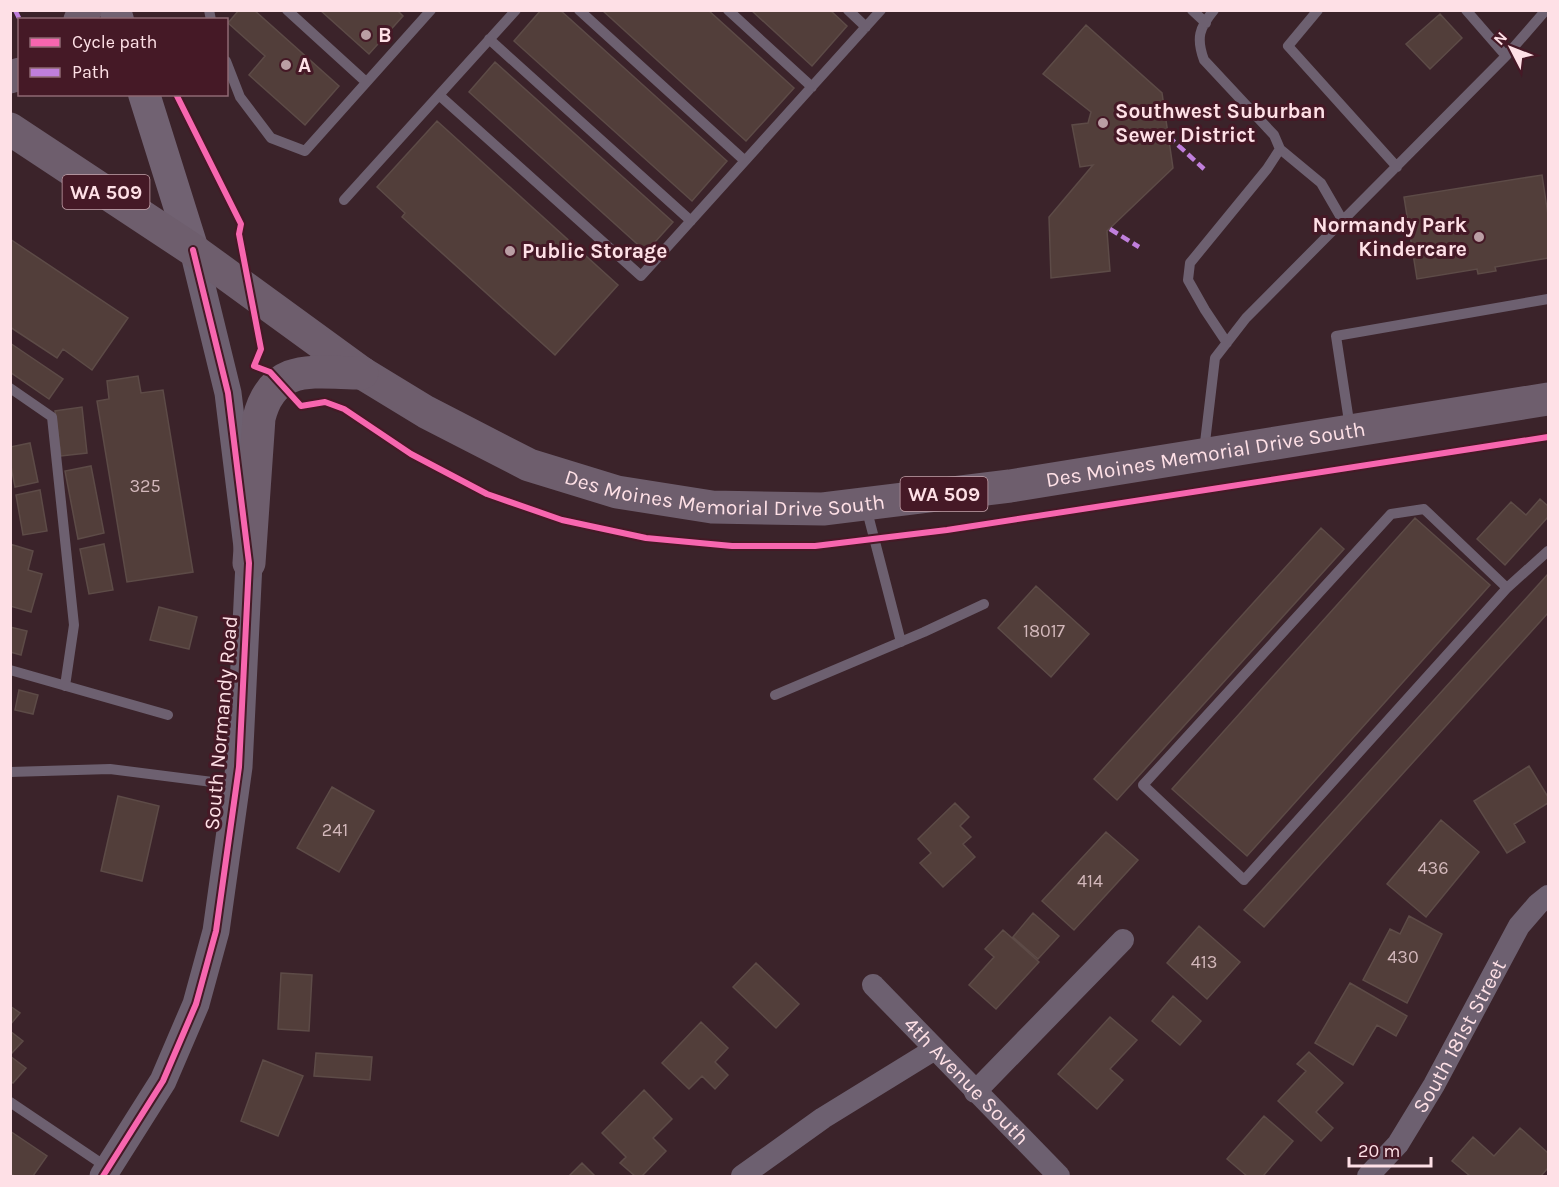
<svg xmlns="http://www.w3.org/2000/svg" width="1559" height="1187" font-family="Karla,sans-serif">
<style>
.building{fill:#523e3a;stroke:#5d4b47;stroke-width:1.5}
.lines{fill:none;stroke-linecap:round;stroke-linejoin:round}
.path{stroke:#6e616d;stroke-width:4;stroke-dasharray:1.5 4.5;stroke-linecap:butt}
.service{stroke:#6d6070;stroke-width:10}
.minor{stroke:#6d6070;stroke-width:22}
.tertiary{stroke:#6d6070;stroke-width:27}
.secondary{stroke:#716272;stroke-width:32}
.primary{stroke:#6e5e6d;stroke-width:33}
.quiet{stroke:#c07fdc;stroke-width:4.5;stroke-dasharray:9 4.5;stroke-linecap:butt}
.cycleway-casing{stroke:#451926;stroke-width:10}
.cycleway{stroke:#f766af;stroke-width:6}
.poi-dot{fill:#ba9ea4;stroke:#451926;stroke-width:2}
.labels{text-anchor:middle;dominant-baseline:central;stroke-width:6;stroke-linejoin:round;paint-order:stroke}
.number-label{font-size:18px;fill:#d3b8bb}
.shield{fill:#451926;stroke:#c6a4ac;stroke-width:1.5}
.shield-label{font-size:20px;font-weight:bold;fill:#fee0e6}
.poi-label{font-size:21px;font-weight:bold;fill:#fee0e6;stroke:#451926;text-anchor:start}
.street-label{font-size:21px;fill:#fee0e6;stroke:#451926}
</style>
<rect width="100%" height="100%" fill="#3b232a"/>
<path class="building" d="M239 10H254L339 86 305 125 249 75 265 56 228 23Z
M320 10H397L403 16 369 54Z
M541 10H560L727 161 692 201 514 41Z
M602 10H708L794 88 746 141Z
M751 10H830L847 26 812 66Z
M1440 14 1462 38 1430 69 1406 44Z
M1086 25 1162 93 1173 168 1107 231 1110 271 1051 278 1049 217 1093 165 1080 167 1072 125 1088 123 1091 112 1043 74Z
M495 62 673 222 646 252 469 92Z
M437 121 618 285 555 355 402 217 405 213 377 187Z
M1542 175 1548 215V258L1495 267 1496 271 1478 274 1477 269 1417 279 1404 197Z
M10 239 128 318 92 370 63 349 57 358 10 327Z
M10 343 63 379 49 399 10 372Z
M138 376 141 393 163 390 193 572 127 582 97 401 109 399 107 381Z
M82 407 87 453 61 456 55 411Z
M30 443 38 482 15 487 10 461V447Z
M91 466 104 533 78 539 65 471Z
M40 490 47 531 23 535 16 495Z
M1540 499 1548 506V517L1505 565 1477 539 1511 502 1526 515Z
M1415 518 1490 585 1247 856 1172 789Z
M1321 528 1344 549 1117 800 1094 779Z
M10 544 33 551 28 570 42 574 31 612 10 606Z
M104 544 113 590 89 594 80 549Z
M1548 574V613L1264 927 1244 910Z
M1036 586 1089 634 1051 677 998 628Z
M159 607 197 617 189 649 150 640Z
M10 627 27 631 21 655 10 652Z
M19 690 38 695 33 714 15 710Z
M1529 766 1548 797V803L1514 824 1525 842 1507 853 1474 801Z
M332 787 374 811 339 872 297 848Z
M118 796 159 806 142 881 101 871Z
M955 803 969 817 960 826 971 837 963 844 975 857 943 887 920 863 931 853 918 839Z
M1441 820 1479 852 1426 917 1387 884Z
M1106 832 1138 860 1074 930 1042 901Z
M1033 913 1059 936 1038 959 1013 937Z
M1409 916 1442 934 1407 1003 1363 980 1390 929 1400 934Z
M1199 926 1240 962 1207 999 1167 963Z
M1003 930 1039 962 996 1009 969 985 994 957 985 949Z
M756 963 799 1004 776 1028 733 987Z
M281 973 312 975 309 1031 278 1029Z
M1350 983 1407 1016 1396 1036 1377 1025 1353 1065 1315 1043Z
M1173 996 1201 1021 1180 1045 1152 1021Z
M10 1006 20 1013 10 1025Z
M1110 1017 1137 1040 1110 1069 1123 1080 1097 1109 1058 1074Z
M701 1022 728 1048 715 1062 728 1075 715 1089 702 1076 689 1089 662 1063Z
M10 1031 23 1041 10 1055Z
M1309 1052 1343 1083 1316 1112 1333 1128 1321 1141 1278 1101 1306 1071 1297 1064Z
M316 1053 372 1057 370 1080 314 1076Z
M10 1056 26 1068 13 1083 10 1081Z
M263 1060 303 1076 278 1136 241 1121Z
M644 1090 672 1119 653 1138 666 1151 642 1176H635L620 1163 626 1157 602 1133Z
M1264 1116 1293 1141 1264 1175 1266 1176H1247L1227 1159Z
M1520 1128 1548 1153V1168L1541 1176H1470L1452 1161 1473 1137 1494 1156Z
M10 1131 47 1156 33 1176H15L10 1174Z
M582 1163 595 1176H569Z"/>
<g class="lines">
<path class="path" d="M255 362 261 349"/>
<path class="service" d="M209 10 211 20
M287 10 366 82
M579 10 745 161
M728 10 812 87
M848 10 866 27
M1192 10 1206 23
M1214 10C1199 28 1196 38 1204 60L1274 135 1280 149 1267 169 1190 263 1188 280 1205 310 1227 343
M1318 10 1288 46 1397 167
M1466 10 1506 56
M489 39 691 221
M226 61 240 97 271 138 305 151 431 10
M439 95 641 276 881 10
M1280 149 1321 183 1343 221
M344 200 516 10
M10 388 52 417 74 625 65 686
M1350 428 1336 336 1548 299
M1204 451 1215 358 1246 318 1506 56 1546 10
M866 507 901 642
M1507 588 1424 509 1391 514 1143 785 1244 880 1507 588 1548 551
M10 670 168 715
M775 695 924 632 984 604
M10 772 110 769 236 785
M10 1102 108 1168"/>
<g class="minor">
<path id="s1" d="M873 985 1059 1176"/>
<path d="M975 1092 1123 940"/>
<path d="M742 1176 823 1118 935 1049"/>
<path id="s2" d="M1368 1176 1398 1144 1434 1085 1519 926 1538 904 1548 896"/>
</g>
<path class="tertiary" d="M103 1176 163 1081 196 1004 216 931 239 767 249 563 228 393 193 250"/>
<path class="secondary" d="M115 10 118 20
M144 94 193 250"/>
<g class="primary">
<path d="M80 20 85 10"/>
<path d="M10 77 20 74"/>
<path id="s3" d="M10 129 193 250 362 373 426 412 529 465 617 492 712 507 823 509 1010 486 1548 399"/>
<path d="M249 563 259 418C273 361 316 373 362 373"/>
</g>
<path class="quiet" d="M15 10 20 20
M1168 136 1204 169
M1110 229 1139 247"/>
<defs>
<path id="cycleway" d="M176 94 241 224 239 234 261 349 254 366 270 372 301 406 325 402 344 409 411 454 487 494 562 520 646 538 732 546H815L947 530 1548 437
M103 1176 163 1081 196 1004 216 931 239 767 249 563 228 393 193 250"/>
</defs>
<use href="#cycleway" class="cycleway-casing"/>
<use href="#cycleway" class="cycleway"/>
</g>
<g class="poi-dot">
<circle cx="366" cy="35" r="6"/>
<circle cx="286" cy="65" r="6"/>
<circle cx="1103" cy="123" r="6"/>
<circle cx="1479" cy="237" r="6"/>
<circle cx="510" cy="251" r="6"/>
</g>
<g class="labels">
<g class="number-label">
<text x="145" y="486">325</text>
<text x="1044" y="631">18017</text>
<text x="335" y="830">241</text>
<text x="1433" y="868">436</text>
<text x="1090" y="881">414</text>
<text x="1403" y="957">430</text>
<text x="1204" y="962">413</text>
</g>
<g class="shield">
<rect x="62.5" y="175" width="87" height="34" rx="4.5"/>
<rect x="900.5" y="477" width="87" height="34" rx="4.5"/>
</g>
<g class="shield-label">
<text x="106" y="192">WA 509</text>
<text x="944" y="494">WA 509</text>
</g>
<g class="poi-label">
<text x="378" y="35">B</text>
<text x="298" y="65">A</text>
<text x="1115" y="111">Southwest Suburban<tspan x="1115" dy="24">Sewer District</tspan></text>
<text x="1467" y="225" text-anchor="end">Normandy Park<tspan x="1467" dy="24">Kindercare</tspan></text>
<text x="522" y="251">Public Storage</text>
</g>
<g class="street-label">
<text stroke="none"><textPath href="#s3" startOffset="1305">Des Moines Memorial Drive South</textPath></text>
<text stroke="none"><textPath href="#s3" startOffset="819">Des Moines Memorial Drive South</textPath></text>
<text transform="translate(221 723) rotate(-85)">South Normandy Road</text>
<text stroke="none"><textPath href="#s2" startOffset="168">South 181st Street</textPath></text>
<text stroke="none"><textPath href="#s1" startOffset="134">4th Avenue South</textPath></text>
</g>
</g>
<rect width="1559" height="1187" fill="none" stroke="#fee0e6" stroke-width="24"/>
<rect x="18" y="18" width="210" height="78" fill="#451926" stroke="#8f6973" stroke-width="1.5"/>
<rect x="30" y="38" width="30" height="9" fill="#f766af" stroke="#8f6973" stroke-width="1.5"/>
<text x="72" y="48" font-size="18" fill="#fee0e6">Cycle path</text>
<rect x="30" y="68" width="30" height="9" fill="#c07fdc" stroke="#8f6973" stroke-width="1.5"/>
<text x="72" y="78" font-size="18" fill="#fee0e6">Path</text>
<g transform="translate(1511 48) rotate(312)" stroke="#451926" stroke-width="4.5" paint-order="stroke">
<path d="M0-4.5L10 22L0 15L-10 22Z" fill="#fee0e6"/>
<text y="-9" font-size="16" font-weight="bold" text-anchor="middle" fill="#fee0e6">N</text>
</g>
<path d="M1349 1157v9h82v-9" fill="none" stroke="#fee0e6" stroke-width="3"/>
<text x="1358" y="1157" font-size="18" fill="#fee0e6" stroke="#451926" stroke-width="4.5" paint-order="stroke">20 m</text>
</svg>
